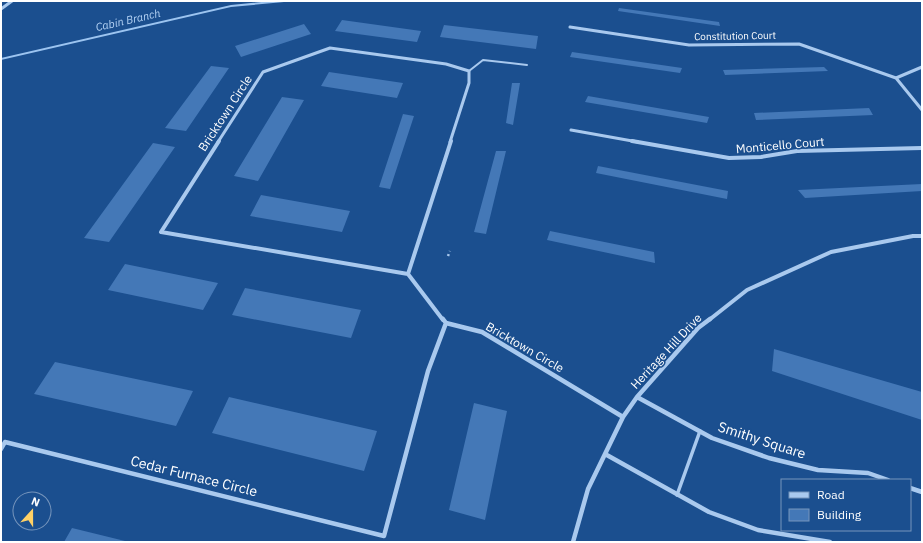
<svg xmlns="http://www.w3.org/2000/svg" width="923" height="543" font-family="'IBM Plex Sans',sans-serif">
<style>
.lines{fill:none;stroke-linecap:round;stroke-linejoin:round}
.stream{fill:#9cc4f0;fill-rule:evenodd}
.building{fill:#4478b7}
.path{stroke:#a9c9ee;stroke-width:2.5;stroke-dasharray:2 3;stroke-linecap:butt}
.service-far1{stroke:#a9c9ee;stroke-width:2}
.service{stroke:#a9c9ee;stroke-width:3.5}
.minor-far2{stroke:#a9c9ee;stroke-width:3}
.minor-far1{stroke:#a9c9ee;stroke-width:4}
.minor{stroke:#a9c9ee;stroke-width:4.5}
.labels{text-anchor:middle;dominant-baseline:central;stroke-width:3;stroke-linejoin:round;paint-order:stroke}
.far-street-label{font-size:10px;fill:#fff;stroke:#1b4f8f}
.far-water-label{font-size:11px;font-style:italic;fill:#b5d3f5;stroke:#1b4f8f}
.street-label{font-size:12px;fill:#fff;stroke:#1b4f8f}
.near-street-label{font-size:14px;fill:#fff;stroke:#1b4f8f}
</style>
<rect width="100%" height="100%" fill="#1b4f8f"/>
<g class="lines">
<path class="stream" d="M271 1H286L284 2 231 7 1 60V58L231 5Z"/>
</g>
<path class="building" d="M619 8 719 22 720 26 618 11Z
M342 20 421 31 417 42 335 31Z
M304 24 311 34 241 57 235 46Z
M444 25 538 36 536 49 440 37Z
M572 52 682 68 680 73 570 57Z
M211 66 229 68 186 131 165 128Z
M824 67 828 71 725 75 723 70Z
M329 72 403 83 397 98 321 86Z
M512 83H520L513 125 506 123Z
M588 96 709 117 707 123 585 102Z
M282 97 304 100 258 181 234 176Z
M869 108 873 115 756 120 754 113Z
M403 114 414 116 390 189 379 187Z
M153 143 175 147 109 242 84 238Z
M496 151H506L486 234 474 232Z
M598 166 728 191 727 199 596 173Z
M922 184V191L805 198 798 190Z
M261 195 350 211 342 232 250 216Z
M550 231 654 252 655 263 547 240Z
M125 264 218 283 203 310 108 290Z
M245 288 361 310 351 338 232 315Z
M774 349 922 392V420L772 371Z
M55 362 193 391 176 426 34 394Z
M229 397 377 431 364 471 212 433Z
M474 403 507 411 485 520 449 510Z
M72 528 125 541V542H64Z"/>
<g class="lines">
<path class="path" d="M448 256 450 251"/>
<path class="service-far1" d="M469 71 483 60 527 65"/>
<path class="service" d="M677 495 700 431"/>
<path class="minor-far2" d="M1 9 12 1
M570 27 689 45 799 44 896 78
M896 78 922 110
M896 78 922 67
M571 130 638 142
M218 142 263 72 330 48 446 64 469 71V83L450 142"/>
<path class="minor-far1" d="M219 141 161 232 408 274
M632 141 729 158 761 157 797 151 922 148
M408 274 443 320
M408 274 451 141
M709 320 747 290 831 252 913 236H922"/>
<path class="minor" d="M443 319 446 323 482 332 623 417
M637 397 712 438 769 458 818 470 868 473 888 480
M1 449 5 442 384 536 428 371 446 323
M605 454 709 512 758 530 830 542
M910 488 922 492
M573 542 588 489 623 417 637 397 698 328 710 319"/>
</g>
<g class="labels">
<g class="far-street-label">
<text transform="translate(735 36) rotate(-1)">Constitution Court</text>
</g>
<g class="far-water-label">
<text transform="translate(128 20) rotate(-13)">Cabin Branch</text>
</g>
<g class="street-label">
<text transform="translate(225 113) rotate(-57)">Bricktown Circle</text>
<text transform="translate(780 145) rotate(-5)">Monticello Court</text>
<text transform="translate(525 347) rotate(30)">Bricktown Circle</text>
<text transform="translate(666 351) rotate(-47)">Heritage Hill Drive</text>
</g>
<g class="near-street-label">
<text transform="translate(762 440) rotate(18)">Smithy Square</text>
<text transform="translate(194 476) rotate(14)">Cedar Furnace Circle</text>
</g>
</g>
<rect width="923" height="543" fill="none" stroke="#ffffff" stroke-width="4"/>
<rect x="781" y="479" width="130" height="52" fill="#1b4f8f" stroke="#7695bc"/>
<rect x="789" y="492" width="20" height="6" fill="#a9c9ee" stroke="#7695bc"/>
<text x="817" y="499" font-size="12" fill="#ffffff">Road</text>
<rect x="789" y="509" width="20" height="12" fill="#4478b7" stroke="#7695bc"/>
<text x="817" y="519" font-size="12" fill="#ffffff">Building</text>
<g transform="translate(32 511) rotate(21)"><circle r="19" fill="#1b4f8f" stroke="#7695bc"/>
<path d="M0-3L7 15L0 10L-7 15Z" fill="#ffd166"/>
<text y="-6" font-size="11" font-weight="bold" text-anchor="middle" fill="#ffffff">N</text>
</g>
</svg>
